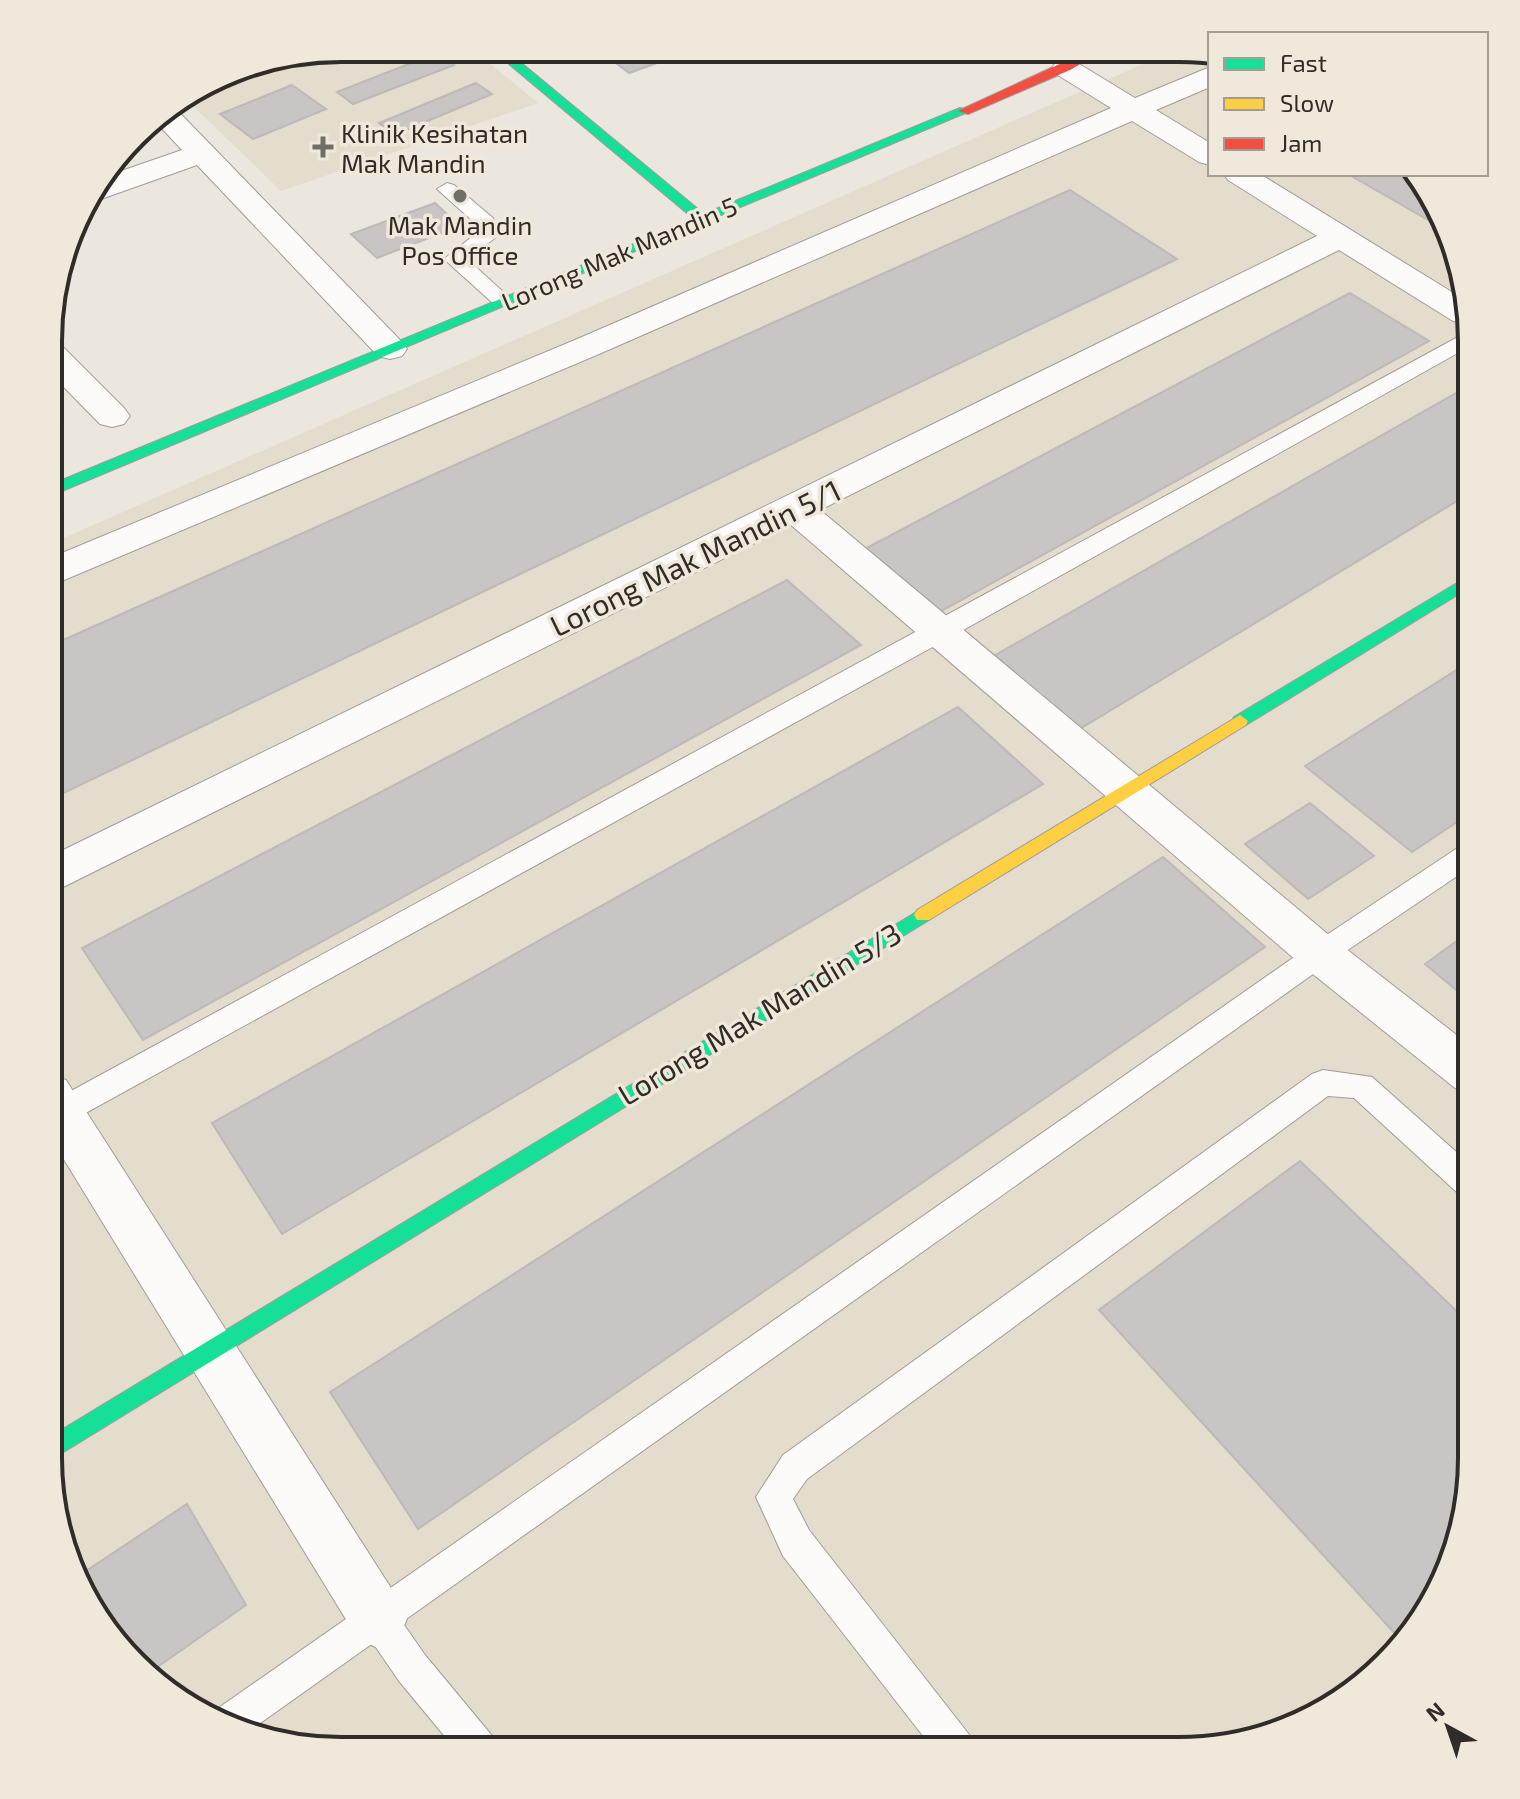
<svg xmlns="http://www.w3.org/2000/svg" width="1520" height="1799" font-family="'Exo 2',sans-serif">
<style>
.built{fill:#e4dccd}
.building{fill:#c9c5c4;stroke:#bcb9b7;stroke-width:2}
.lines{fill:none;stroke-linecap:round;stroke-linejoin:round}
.lane-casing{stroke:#a09d97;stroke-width:2}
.street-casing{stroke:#a09d97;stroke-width:2}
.fast-casing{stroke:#a09d97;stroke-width:2}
.slow-casing{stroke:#a09d97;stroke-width:2}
.jam-casing{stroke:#a09d97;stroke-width:2}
.lane{fill:#fcfbfa;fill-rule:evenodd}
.street{fill:#fcfbfa;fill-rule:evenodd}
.fast{fill:#16e098;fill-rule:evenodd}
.slow{fill:#ffcf43;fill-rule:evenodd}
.jam{fill:#f24e42;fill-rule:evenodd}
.poi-dot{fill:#716e68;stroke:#f0e8da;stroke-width:3}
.labels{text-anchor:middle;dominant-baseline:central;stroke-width:7;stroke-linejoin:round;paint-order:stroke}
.far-poi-label{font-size:26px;fill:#302d28;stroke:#f0e8da;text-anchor:start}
.far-street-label{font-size:26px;fill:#302d28;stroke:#f0e8da}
.street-label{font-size:30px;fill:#302d28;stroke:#f0e8da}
.rim{fill:none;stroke:#302d28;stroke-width:4}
</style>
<rect width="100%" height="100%" fill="#ebe7df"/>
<path class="built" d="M341 48H471L538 103 281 191 186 99 247 64Z
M1175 50 1210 51V174H1413L1432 194 1472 341 1471 1477 1432 1605 1326 1711 1198 1750H322L194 1711 88 1605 48 1458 50 544Z"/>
<path class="building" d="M627 49H696L629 73 607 56Z
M437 53 454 65 353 104 337 92Z
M476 83 492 94 394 135 379 123Z
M292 85 326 109 253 139 220 114Z
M1348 174H1413L1432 194 1442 228Z
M1070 190 1177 259 49 800 50 646Z
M435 203 460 226 377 258 351 234Z
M1350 293 1429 341 936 614 861 551Z
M1472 384V492L1078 730 992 657Z
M787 580 861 645 143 1040 82 948Z
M1472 660V812L1412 852 1305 766Z
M958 707 1043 784 282 1234 212 1123Z
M1310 803 1374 856 1308 899 1245 844Z
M1163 857 1265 947 418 1529 330 1392Z
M1472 930V1003L1425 964Z
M1300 1161 1471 1325V1477L1432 1605 1399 1638 1099 1310Z
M187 1504 246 1605 153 1670 88 1605 80 1575Z"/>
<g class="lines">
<defs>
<path id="lane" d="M447 183 454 185 493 218 498 234 495 238 467 259 510 298 513 302 510 306H496L444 259 478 232 476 224 437 189Z
M1469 331 1472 345 949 638 71 1121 60 1125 49 1121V1103Z
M1472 842V866L1330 962 402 1622 425 1655 493 1737 499 1750H456L399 1681 373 1643 252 1729 213 1717 217 1709 1310 946 1462 845Z
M1323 1070 1372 1077 1472 1166 1471 1200 1461 1196 1354 1098 1328 1096 807 1479 793 1499 809 1530 971 1737 977 1750H934L783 1556 756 1497 783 1455 1312 1074Z"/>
<path id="street" d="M1066 59 1076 62 1135 98 1210 67V87L1156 110 1210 143V165L1199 162 1132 121 599 354 50 586V558L575 340 1111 108 1056 74 1052 68 1056 62Z
M173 106 402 342 407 349 402 356 390 359 378 356 197 165 101 199 85 200 101 178 182 150 152 118Z
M1224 174H1260L1460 297 1467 323 1453 321 1339 250 820 510 1336 941 1472 1047V1094L1455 1088 1304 967 791 525 49 894V857L1317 236 1228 180Z
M50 343 62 346 124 408 130 416 124 424 112 427 100 424 50 373Z
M49 1074 66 1080 398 1599 407 1619 398 1639 378 1648 358 1639 49 1135Z"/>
<path id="fast" d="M490 48H503L704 214 960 108 970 111 50 496V485L694 219Z
M1472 574V586L1246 725H1234L1232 721 1234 717Z
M923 908 929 910 932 915 929 920 49 1461 48 1438Z"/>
<path id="slow" d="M1240 715 1248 721 1246 725 929 920H917L914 915 917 910Z"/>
<path id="jam" d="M1090 50H1105L1070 70 968 114 958 111Z"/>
</defs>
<use href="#lane" class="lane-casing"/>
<use href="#street" class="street-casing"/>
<use href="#fast" class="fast-casing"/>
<use href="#slow" class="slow-casing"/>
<use href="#jam" class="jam-casing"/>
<use href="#lane" class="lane"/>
<use href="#street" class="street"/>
<use href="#fast" class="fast"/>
<use href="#slow" class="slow"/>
<use href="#jam" class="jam"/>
</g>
<g class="poi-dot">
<path d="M319 135h8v8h8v8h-8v8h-8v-8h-8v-8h8z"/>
<circle cx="460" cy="196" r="8"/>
</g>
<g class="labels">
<g class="far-poi-label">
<text x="341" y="132">Klinik Kesihatan<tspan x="341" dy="30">Mak Mandin</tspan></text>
<text x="460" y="224" text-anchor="middle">Mak Mandin<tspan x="460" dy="30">Pos Office</tspan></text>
</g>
<g class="far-street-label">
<text transform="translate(619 253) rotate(-23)">Lorong Mak Mandin 5</text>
</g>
<g class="street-label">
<text transform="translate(695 557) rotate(-26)">Lorong Mak Mandin 5/1</text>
<text transform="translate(759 1013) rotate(-31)">Lorong Mak Mandin 5/3</text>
</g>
</g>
<path d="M0 0H1520V1799H0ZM341 62H1179A279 279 0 0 1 1458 341V1458A279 279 0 0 1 1179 1737H341A279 279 0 0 1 62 1458V341A279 279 0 0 1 341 62Z" fill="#f0e8da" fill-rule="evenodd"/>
<path class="rim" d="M341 62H1179A279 279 0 0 1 1458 341V1458A279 279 0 0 1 1179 1737H341A279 279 0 0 1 62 1458V341A279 279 0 0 1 341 62Z"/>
<rect x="1208" y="32" width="280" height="144" fill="#f0e8da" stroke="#a39d93" stroke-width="2"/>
<rect x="1224" y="58" width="40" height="12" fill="#16e098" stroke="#a39d93" stroke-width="2"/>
<text x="1280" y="72" font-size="24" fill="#302d28">Fast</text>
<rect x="1224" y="98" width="40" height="12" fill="#ffcf43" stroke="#a39d93" stroke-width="2"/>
<text x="1280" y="112" font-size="24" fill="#302d28">Slow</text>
<rect x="1224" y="138" width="40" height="12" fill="#f24e42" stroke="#a39d93" stroke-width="2"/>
<text x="1280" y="152" font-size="24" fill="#302d28">Jam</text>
<g transform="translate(1448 1727) rotate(320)" stroke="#f0e8da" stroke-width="6" paint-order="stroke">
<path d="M0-6L14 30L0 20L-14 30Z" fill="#302d28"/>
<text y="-12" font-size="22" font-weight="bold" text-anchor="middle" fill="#302d28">N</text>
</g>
</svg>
